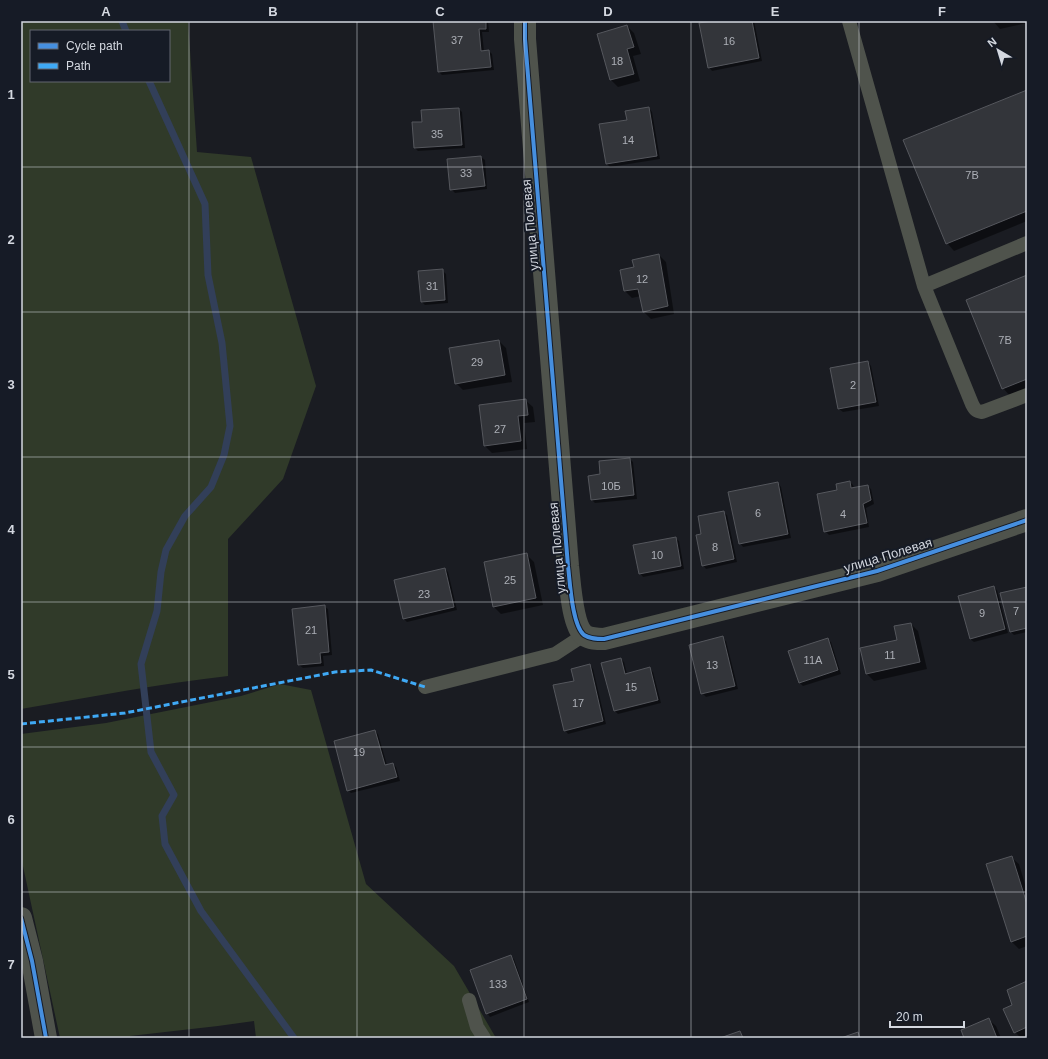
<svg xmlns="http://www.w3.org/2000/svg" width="1048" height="1059" font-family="Arial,sans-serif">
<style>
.green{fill:#303a29;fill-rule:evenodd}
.shadow{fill:#0007}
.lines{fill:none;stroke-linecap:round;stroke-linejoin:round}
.stream{stroke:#323f59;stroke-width:7}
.building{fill:#33353a;stroke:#55575d}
.lane{stroke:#4f534c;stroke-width:14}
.street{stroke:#4f534c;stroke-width:22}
.quiet{stroke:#3fa9f5;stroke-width:3;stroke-dasharray:6 3;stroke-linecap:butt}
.cycleway-casing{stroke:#161b26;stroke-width:6}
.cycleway{stroke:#468fdf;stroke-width:4}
.grid{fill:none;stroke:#d4d8e0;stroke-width:1;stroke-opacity:0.55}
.labels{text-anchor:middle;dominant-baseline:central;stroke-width:4;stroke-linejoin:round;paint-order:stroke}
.number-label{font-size:11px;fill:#acafb6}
.street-label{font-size:13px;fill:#d4d8e0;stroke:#161b26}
.neatline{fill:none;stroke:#d4d8e0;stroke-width:1.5}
.grid-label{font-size:13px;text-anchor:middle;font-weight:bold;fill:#d4d8e0}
</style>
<rect width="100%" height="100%" fill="#1a1c22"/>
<path class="green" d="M21 21H188L197 152 251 157 316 386 283 479 228 539V676C159 684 90 697 21 709ZM31 31H169V81H31Z
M280 684 311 690 366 884 454 966 496 1038H256L254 1021 218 1026 130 1036V1038H60L21 857V734L106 723 241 696Z"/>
<path class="shadow" d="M434 21H488L489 32H482L484 51H489L492 54 494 70 442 75 439 72Z
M716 21H754L762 61 712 71 709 67Z
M993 21H1027V23L1000 29Z
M627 26 634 33 641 54 633 56 640 81 618 87 611 80 598 34Z
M1027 91V221L954 251 947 243Z
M649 108 652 112 660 159 610 167 607 164 601 125 628 121Z
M459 109 462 112 465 148 418 151 415 148 423 123Z
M481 157 485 160 487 189 455 193 451 189 448 160Z
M659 255 666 262 674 314 651 319 644 312 641 296 632 298 625 291 635 268Z
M442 270 446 274 448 303 425 305 422 302Z
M1027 277V389L1010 396 1003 388Z
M499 341 506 348 512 382 463 390 456 383Z
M868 362 871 366 879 406 843 412 839 409 832 369Z
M525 400 533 407 535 422 524 423 527 449 492 453 485 446Z
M630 459 633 462 637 499 595 503 592 500 602 475Z
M850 482 853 485 854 488 867 486 871 489 874 504 866 508 869 527 829 535 825 531 838 491Z
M778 483 781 487 791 538 743 547 740 543Z
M723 512 727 515 737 562 706 569 703 565 702 535Z
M675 538 679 541 684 569 643 577 640 573Z
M527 555 534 562 543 605 501 614 494 607Z
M445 569 448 572 457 610 407 622 404 619Z
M993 587 997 590 1008 633 974 642 970 639Z
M1027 588V632L1014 635 1011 632Z
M324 606 328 609 332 655 323 656 324 666 303 668 299 665Z
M911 624 918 631 927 669 874 681 867 674 861 649 899 640Z
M722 638 726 641 738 689 706 697 702 693Z
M827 639 831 642 841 674 803 686 800 683 789 651Z
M621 659 624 662 627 674 650 669 653 672 661 703 618 714 615 711Z
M590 665 593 669 606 724 568 734 565 730 575 681Z
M375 731 378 734 387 765 393 764 396 767 400 781 351 793 348 790Z
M1011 857 1019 864 1027 891V946L1019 949 1012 942Z
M510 956 514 959 529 1002 490 1017 487 1013Z
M1027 982V1038H1021L1015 1032 1014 1005Z
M988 1019 996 1026 1001 1038H965Z"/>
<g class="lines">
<path class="stream" d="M122 21 126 31
M149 81 205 204 208 275 222 343 230 426 224 455 211 487 185 516 166 550 161 572 157 611 141 664 151 752 174 795 162 816 165 844 201 911 294 1038"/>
</g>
<path class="building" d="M433 21H486V29H479L481 51 489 50 491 67 438 72Z
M711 21H752L759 58 708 68 699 23Z
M627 25 634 47 627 49 634 74 610 80 597 34Z
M1027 90V211L946 244 903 140Z
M649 107 657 156 606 164 599 124 627 120 625 111Z
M459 108 462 145 414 148 412 122H422L421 110Z
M481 156 485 186 450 190 447 159Z
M659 254 668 306 643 312 638 289 624 291 620 270 634 267 632 260Z
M443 269 445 300 421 302 418 271Z
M1027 275V379L1002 389 966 300Z
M499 340 505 375 455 384 449 348Z
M868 361 876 402 838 409 830 368Z
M526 399 528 415 518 416 521 441 484 446 479 405Z
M630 458 634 495 591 500 588 476 600 474 599 461Z
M850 481 851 488 868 485 871 500 863 504 867 523 824 532 817 494 837 490 836 484Z
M778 482 788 534 739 544 728 492Z
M724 511 734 559 702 566 696 535 701 534 698 516Z
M676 537 681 566 639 574 633 545Z
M527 553 536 598 493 607 484 562Z
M445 568 454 607 403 619 394 580Z
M994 586 1005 629 970 639 958 596Z
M1027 587V628L1010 632 1000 593Z
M325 605 329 652 320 653 321 663 298 665 292 609Z
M911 623 920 662 866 674 860 648 897 640 894 626Z
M723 636 735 686 701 694 689 645Z
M828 638 838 670 799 683 788 651Z
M621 658 625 674 650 667 658 700 614 711 601 663Z
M590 664 603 721 564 731 553 685 574 681 571 669Z
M375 730 385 765 393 763 397 777 347 791 334 741Z
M1012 856 1027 904V936L1011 942 986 864Z
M511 955 527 999 486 1014 470 970Z
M1027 981V1027L1014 1033 1003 1009 1012 1005 1007 990Z
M989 1018 997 1038H964L961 1030Z
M740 1031 743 1038H720Z
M858 1032 860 1038H841Z"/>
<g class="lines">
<path class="lane" d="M849 21 924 286 972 404C975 410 976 411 982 412L1027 395
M924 286 1027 243
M425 687 555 654 584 635
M469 1000 477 1027 484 1038"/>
<path class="street" d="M525 21V39L568 566C570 582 572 625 584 635 590 639 597 639 604 639L877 571 1027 520
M21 918 32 961 46 1038"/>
<path class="quiet" d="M21 724 125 713 335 672 371 670 425 687"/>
<defs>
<path id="cycleway" d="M525 21V39L568 566C570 582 572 625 584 635 590 639 597 639 604 639L877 571 1027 520
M21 918 32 961 46 1038"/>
</defs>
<use href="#cycleway" class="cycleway-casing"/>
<use href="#cycleway" class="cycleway"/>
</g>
<path class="grid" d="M189 21V1038M357 21V1038M524 21V1038M691 21V1038M859 21V1038M21 167H1027M21 312H1027M21 457H1027M21 602H1027M21 747H1027M21 892H1027"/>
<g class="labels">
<g class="number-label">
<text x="457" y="40">37</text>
<text x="729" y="41">16</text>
<text x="617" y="61">18</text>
<text x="437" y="134">35</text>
<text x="628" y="140">14</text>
<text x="466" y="173">33</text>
<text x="972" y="175">7В</text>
<text x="642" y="279">12</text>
<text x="432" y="286">31</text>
<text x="1005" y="340">7В</text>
<text x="477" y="362">29</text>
<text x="853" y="385">2</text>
<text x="500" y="429">27</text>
<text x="611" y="486">10Б</text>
<text x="758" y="513">6</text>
<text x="843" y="514">4</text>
<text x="715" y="547">8</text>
<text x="657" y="555">10</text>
<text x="510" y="580">25</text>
<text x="424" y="594">23</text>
<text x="1016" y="611">7</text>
<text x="982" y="613">9</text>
<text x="311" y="630">21</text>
<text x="890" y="655">11</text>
<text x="813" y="660">11А</text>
<text x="712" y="665">13</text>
<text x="631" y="687">15</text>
<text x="578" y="703">17</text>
<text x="359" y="752">19</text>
<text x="498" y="984">133</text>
</g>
<g class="street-label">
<text transform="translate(530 225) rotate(-95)">улица Полевая</text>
<text transform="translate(557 548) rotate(-95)">улица Полевая</text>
<text transform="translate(888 555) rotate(-17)">улица Полевая</text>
</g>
</g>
<rect width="1048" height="1059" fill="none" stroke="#161b26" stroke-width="44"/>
<rect x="30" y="30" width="140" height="52" fill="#161b26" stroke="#626770"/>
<rect x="38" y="43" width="20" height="6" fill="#468fdf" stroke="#626770"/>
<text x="66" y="50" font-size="12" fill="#d4d8e0">Cycle path</text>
<rect x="38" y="63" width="20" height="6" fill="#3fa9f5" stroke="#626770"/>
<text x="66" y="70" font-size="12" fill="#d4d8e0">Path</text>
<g transform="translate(998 50) rotate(322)" stroke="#161b26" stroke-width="3" paint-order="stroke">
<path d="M0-3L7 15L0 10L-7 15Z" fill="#d4d8e0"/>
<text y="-6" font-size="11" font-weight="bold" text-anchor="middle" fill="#d4d8e0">N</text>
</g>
<path d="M890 1021v6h74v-6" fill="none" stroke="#d4d8e0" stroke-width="2"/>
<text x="896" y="1021" font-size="12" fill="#d4d8e0" stroke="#161b26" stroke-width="3" paint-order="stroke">20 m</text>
<rect x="22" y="22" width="1004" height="1015" class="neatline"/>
<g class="grid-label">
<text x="106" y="16">A</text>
<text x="273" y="16">B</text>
<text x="440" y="16">C</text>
<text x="608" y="16">D</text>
<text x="775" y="16">E</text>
<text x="942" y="16">F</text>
<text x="11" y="99">1</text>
<text x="11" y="244">2</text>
<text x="11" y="389">3</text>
<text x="11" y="534">4</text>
<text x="11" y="679">5</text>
<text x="11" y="824">6</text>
<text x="11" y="969">7</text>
</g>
</svg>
